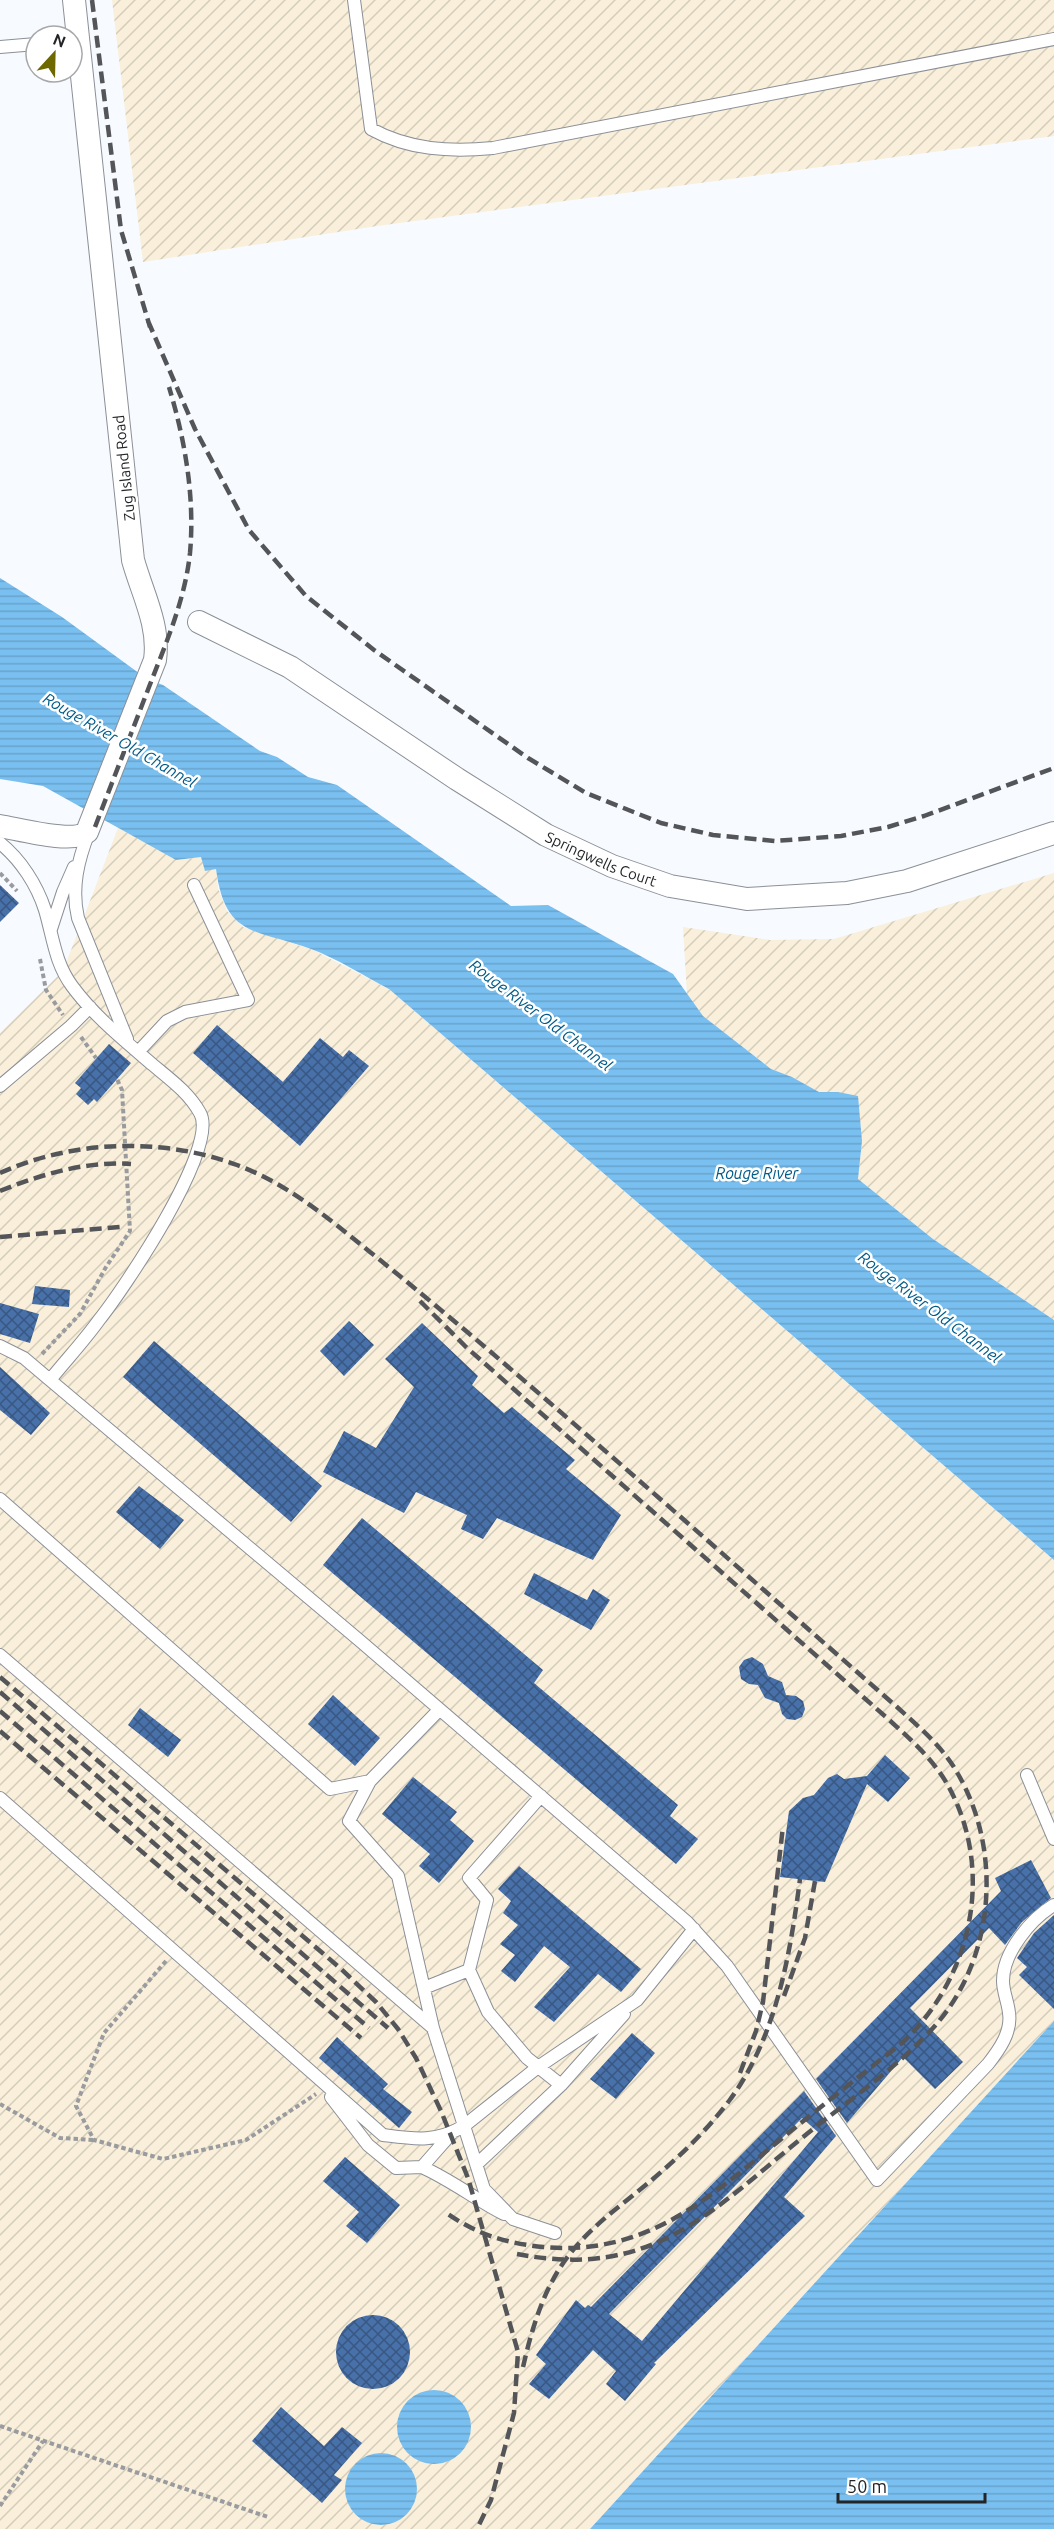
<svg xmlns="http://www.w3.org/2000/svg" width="1054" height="2529" font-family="Ubuntu,sans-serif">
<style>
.industrial{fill:url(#industrial-furrows)}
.water{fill:url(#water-rules)}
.building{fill:url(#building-cross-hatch);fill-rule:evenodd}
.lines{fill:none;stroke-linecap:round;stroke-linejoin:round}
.lane-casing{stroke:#8b9097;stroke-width:14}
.street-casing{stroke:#8b9097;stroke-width:24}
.path{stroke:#999b9f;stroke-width:4;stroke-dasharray:4.5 3;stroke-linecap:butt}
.lane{stroke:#fff;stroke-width:12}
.street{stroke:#fff;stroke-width:22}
.rail{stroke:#535558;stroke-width:4.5;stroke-dasharray:12 6;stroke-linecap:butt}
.labels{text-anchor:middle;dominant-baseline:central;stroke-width:5;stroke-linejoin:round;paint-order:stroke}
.street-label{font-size:15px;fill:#232527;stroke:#fff}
.water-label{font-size:16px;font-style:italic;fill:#005b88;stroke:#fff}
</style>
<defs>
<pattern id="industrial-furrows" width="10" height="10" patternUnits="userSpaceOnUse" patternTransform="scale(1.5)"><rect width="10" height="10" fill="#f9efda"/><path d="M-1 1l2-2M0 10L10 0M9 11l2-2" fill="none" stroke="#d5cdbb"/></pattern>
<pattern id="water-rules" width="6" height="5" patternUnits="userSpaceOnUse" patternTransform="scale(1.5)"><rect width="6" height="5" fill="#79bff0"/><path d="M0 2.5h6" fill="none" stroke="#68a4ce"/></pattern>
<pattern id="building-cross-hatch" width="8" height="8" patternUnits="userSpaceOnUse" patternTransform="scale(1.5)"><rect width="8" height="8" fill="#4870a9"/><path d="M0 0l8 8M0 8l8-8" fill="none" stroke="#385782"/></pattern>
</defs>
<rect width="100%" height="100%" fill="#f7faff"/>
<path class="industrial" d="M112 0H1054V136L377 226 143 262Z
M118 828 178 860 201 857 216 869 218 888 227 911 243 927 313 950 389 989 1054 1560V2021L590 2529H0V1033L63 971Z
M1054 873V1320L933 1239 858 1179 862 1141 838 1092H819L792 1077 771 1069 703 1016 687 994 683 927 770 940 834 939Z"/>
<path class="water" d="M0 578 62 617 147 679 163 685 260 751 277 757 308 777 337 785 511 906 548 905 673 974 703 1016 771 1069 792 1077 819 1092H838L858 1096 862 1141 858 1179 933 1239 1054 1320V1560L389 989C364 976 338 959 311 949 256 929 225 938 216 869L205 871 201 857 176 860 43 786 0 779Z
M1054 2021V2529H590Z
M397 2427a37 37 0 1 1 74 0a37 37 0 1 1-74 0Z
M345 2489a36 36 0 1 1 72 0a36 36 0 1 1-72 0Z"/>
<path class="building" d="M0 885 19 903 0 922Z
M217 1025 283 1082 320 1038 343 1057 349 1050 369 1066 300 1146 193 1053Z
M109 1044 131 1063 97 1102 94 1099 88 1105 76 1094 81 1088 75 1083Z
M35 1286 70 1290 69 1307 32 1304Z
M0 1303 39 1314 30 1343 0 1334Z
M349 1321 374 1345 344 1376 320 1351Z
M422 1323 478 1376 472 1385 504 1413 512 1407 575 1460 566 1469 621 1515 593 1560 497 1518 483 1539 461 1529 467 1515 416 1492 404 1513 323 1472 344 1431 376 1448 414 1387 385 1359Z
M154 1341 322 1486 291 1522 123 1377Z
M0 1367 50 1413 31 1435 0 1410Z
M139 1486 184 1520 160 1549 116 1512Z
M362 1518 543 1670 534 1683 678 1805 670 1816 698 1839 676 1864 323 1565Z
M534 1573 587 1600 593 1589 610 1600 591 1630 524 1594Z
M752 1657 763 1664 768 1676 782 1682 786 1695 796 1696 803 1701 805 1709 802 1717 795 1720 787 1719 782 1714 779 1703 765 1698 758 1685 749 1684 741 1679 739 1667 744 1660Z
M333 1695 380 1738 355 1766 308 1724Z
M140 1708 181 1740 168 1757 128 1725Z
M885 1755 910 1778 888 1802 867 1784 825 1882 780 1877 789 1811 803 1798 814 1795 828 1778 837 1774 844 1779 867 1776Z
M413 1777 457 1812 450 1820 474 1841 439 1883 419 1866 430 1854 382 1814Z
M1031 1860 1051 1898 1022 1922 1005 1945 989 1928 910 2008 963 2062 935 2089 903 2057 847 2123 816 2079 1001 1891 995 1878Z
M519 1866 641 1969 621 1992 598 1974 554 2022 534 2007 570 1967 544 1946 515 1982 501 1971 515 1955 500 1944 518 1925 503 1913 511 1901 498 1889Z
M1054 1915V2009L1019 1975 1027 1967 1017 1958 1034 1933Z
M632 2033 655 2053 616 2099 590 2079Z
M337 2037 388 2084 383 2089 412 2112 399 2128 319 2058Z
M804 2091 836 2136 784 2197 805 2216 654 2363 656 2364 625 2401 606 2384 616 2371 593 2350 549 2399 529 2384 546 2364 536 2355 576 2300 585 2308 588 2305 591 2307ZM802 2118 818 2132 642 2341 609 2314Z
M345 2157 400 2205 367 2243 346 2226 359 2212 323 2181Z
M336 2352a37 37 0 1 1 74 0a37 37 0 1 1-74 0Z
M281 2407 324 2446 342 2427 362 2443 334 2475 342 2480 322 2503 252 2441Z"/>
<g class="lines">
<defs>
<path id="lane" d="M354 0 371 129C409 150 450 152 493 148L1054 39
M0 47 36 44
M89 832C78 860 71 888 78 918L127 1039
M0 843C21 860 37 885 45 910 53 937 55 963 72 986 94 1016 125 1041 153 1065 171 1080 189 1093 200 1113 220 1147 123 1290 99 1320 84 1341 66 1360 50 1380L359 1640 687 1922 727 1966 877 2180 988 2064C999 2050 1012 2032 1009 2013 1008 2002 1003 1992 1003 1981 1003 1952 1031 1919 1054 1905
M51 929 63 892 74 867
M138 1052 167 1021 185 1012 248 1000 194 885
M0 1086 71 1026 90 1007
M0 1346 24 1358 50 1380
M0 1499 330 1789 370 1781 439 1710
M0 1655 433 2028
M1027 1775 1054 1839
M370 1781 349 1821 398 1876 433 2028 484 2189 513 2219 555 2233
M0 1798 383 2135C414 2139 435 2143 464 2126L538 2067 637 2000 694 1929
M469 1970 488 2012 527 2058 561 2085 477 2164
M424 1988 469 1970 487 1900 469 1878 541 1796
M561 2085 624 2014
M331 2097 368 2145 396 2168 422 2167 451 2134
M422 2167C451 2180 475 2199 504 2214"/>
<g id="street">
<path id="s1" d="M199 622 290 667 457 779 546 835 612 866 670 886 747 899 847 893 907 881 1054 833"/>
<path d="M0 826C19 829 73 844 87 832L155 660C160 625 142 593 133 560L74 0"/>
</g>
</defs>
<use href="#lane" class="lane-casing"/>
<use href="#street" class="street-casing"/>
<path class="path" d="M0 873 17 891
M40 959 46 990 63 1015
M81 1037 96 1058
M42 1354 80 1314 106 1267 130 1231 122 1090 117 1079
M166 1961 104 2033 76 2106 94 2140 163 2159 246 2140 316 2094
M0 2104 60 2138 94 2140
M0 2426 268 2517
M0 2506 43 2441"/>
<use href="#lane" class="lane"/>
<use href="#street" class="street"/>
<path class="rail" d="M92 0 121 230 150 327
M148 321 195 429 249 530 306 596 374 650 528 758 586 793 661 823 713 835 775 841 841 836 888 827 924 816 1054 768
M95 827C113 780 131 734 149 687 166 643 185 600 190 553 195 497 185 440 169 387
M0 1173C73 1140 162 1137 237 1165 288 1184 328 1218 370 1252 409 1283 447 1315 485 1347 624 1466 760 1587 897 1707 919 1727 944 1748 958 1774 1003 1852 995 1960 933 2028 898 2067 849 2100 808 2133 710 2212 653 2280 517 2254
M0 1191C42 1174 86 1161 131 1164
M0 1237 121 1227
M420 1301 466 1347 887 1718C908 1737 931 1757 946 1782 996 1868 973 1977 902 2043 861 2075 820 2107 780 2140 706 2200 646 2256 543 2247 505 2243 476 2234 445 2212
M0 1677 340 1968 376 2002 398 2029 416 2058 441 2111 468 2178 518 2352 514 2413 491 2500 477 2529
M0 1692 388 2028
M0 1711 369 2028
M0 1731 361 2038
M784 1996 805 1938 815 1881
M740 2073 756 2031 763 2002 783 1826
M523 2367C532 2328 544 2287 569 2255 590 2228 616 2209 642 2188 674 2162 704 2134 729 2101 776 2038 790 1956 800 1879"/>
</g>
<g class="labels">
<g class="street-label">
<text transform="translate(124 468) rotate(-96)">Zug Island Road</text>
<text stroke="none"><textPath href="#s1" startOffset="468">Springwells Court</textPath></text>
</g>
<g class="water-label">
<text transform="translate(120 740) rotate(30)">Rouge River Old Channel</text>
<text transform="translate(541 1015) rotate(37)">Rouge River Old Channel</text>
<text x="757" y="1173">Rouge River</text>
<text transform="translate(930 1307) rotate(37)">Rouge River Old Channel</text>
</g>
</g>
<g transform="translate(54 54) rotate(22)"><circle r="28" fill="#ffffff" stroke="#a7a8a9" stroke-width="1.5"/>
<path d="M0-4.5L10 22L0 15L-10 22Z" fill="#6d6800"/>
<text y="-9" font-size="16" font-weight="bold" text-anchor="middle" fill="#232527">N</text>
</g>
<path d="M838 2493v9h147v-9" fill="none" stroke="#232527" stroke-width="3"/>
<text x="847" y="2493" font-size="18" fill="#232527" stroke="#ffffff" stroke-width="4.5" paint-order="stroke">50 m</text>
</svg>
